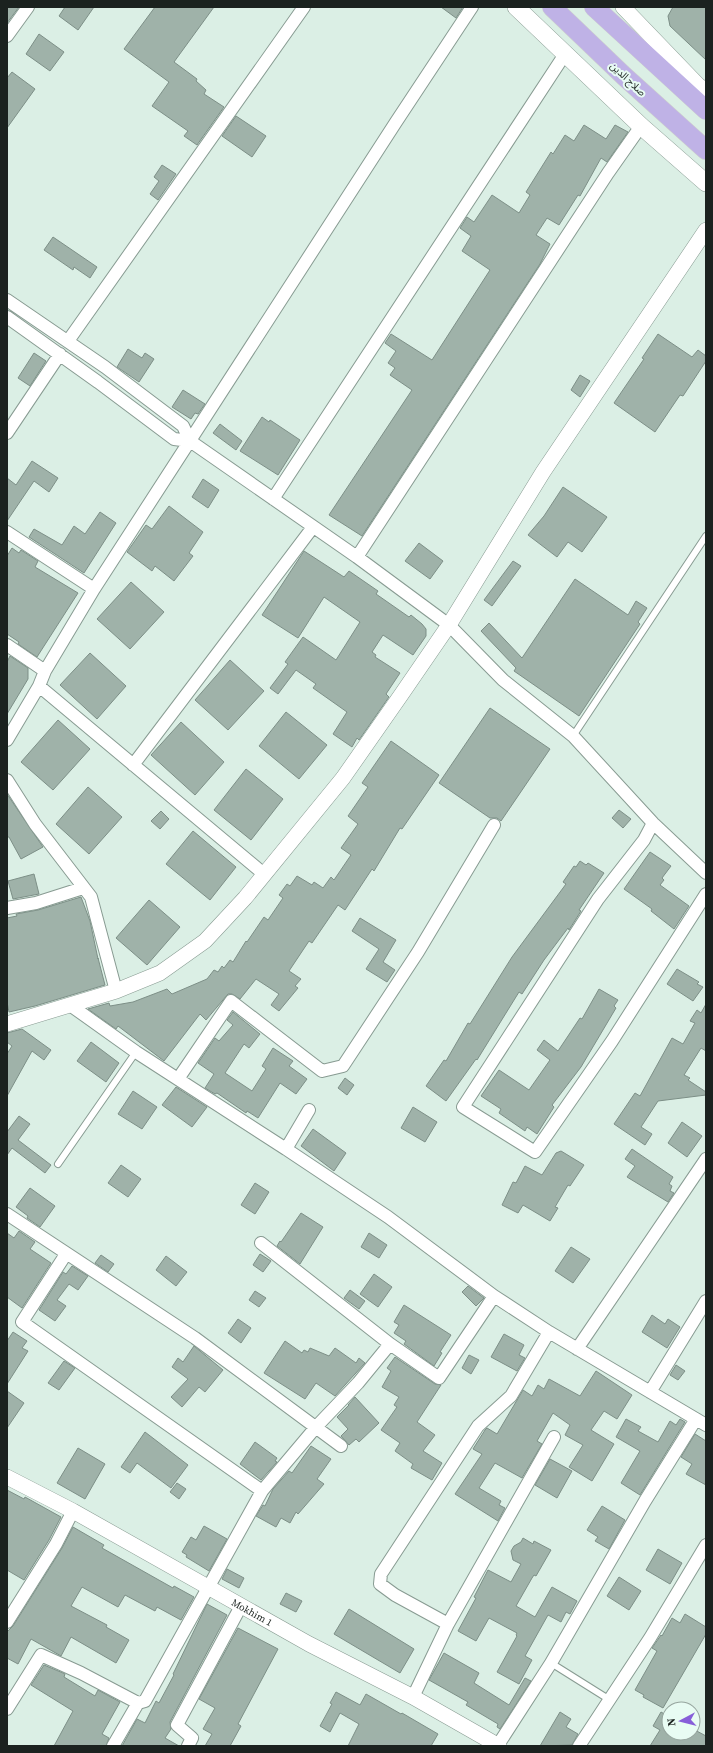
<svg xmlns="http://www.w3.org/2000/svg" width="713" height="1753" font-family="'Source Serif 4','Noto Sans Arabic',serif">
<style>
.building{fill:#9fb2a9;stroke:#7d8f87}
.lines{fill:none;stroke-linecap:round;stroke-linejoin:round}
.service-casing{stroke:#889b92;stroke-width:8}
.minor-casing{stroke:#889b92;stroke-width:14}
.tertiary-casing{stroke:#889b92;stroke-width:16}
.secondary-casing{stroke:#889b92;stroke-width:18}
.trunk-casing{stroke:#cdcece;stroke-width:20}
.service{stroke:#fff;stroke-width:6}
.minor{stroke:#fff;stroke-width:12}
.tertiary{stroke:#fff;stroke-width:15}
.secondary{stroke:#fff;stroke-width:17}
.trunk{stroke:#bfb2e6;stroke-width:19}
.labels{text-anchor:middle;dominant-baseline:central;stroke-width:4;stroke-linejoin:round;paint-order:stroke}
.street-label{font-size:10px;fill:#1b221f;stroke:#e8fcf3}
</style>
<rect width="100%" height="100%" fill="#dbefe5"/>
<path class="building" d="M7 7H19L7 23Z
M65 7H94L78 30 59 16Z
M155 7H214L174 62 197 79 196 81 206 90 204 94 224 107 197 145 184 136 188 131 152 106 169 82 124 49Z
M441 7H463L456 18Z
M673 7H706V60L670 26 668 16Z
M39 34 64 52 50 71 26 54Z
M12 72 35 89 7 128V78Z
M236 116 266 136 252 157 222 136Z
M584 125 606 139 615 125 628 132 607 162 601 158 580 196 578 195 559 225 547 218 536 235 550 244 540 264 362 536 329 515 412 390 390 375 395 368 388 363 396 351 385 343 391 334 432 360 490 270 462 251 471 236 460 228 467 217 474 222 492 195 519 213 530 195 526 192 551 152 553 154 565 135 574 141Z
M162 165 176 174 158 200 150 194 159 181 154 177Z
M53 237 97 267 90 278 74 267 73 270 44 250Z
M658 334 692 357 698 350 706 356V361L683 396 680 395 655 432 614 403 644 359 642 358Z
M128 349 142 358 145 353 154 359 139 382 117 367Z
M34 353 46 361 30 386 18 378Z
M580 375 590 381 580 397 571 390Z
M183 390 205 404 198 414 195 413 191 419 172 407Z
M262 417 269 422 270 420 300 440 278 475 240 451Z
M220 424 242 441 236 450 213 433Z
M32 461 58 478 49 492 34 481 7 521V478L16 485Z
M203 479 219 490 208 508 192 497Z
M563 487 607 517 582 552 568 542 557 557 528 535 544 516Z
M169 506 203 532 189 553 193 556 174 581 155 566 152 571 127 552 146 525 152 529Z
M100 512 116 523 84 573 29 537 34 529 62 545 74 526 85 534Z
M419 543 443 561 430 579 405 561Z
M12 548 19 553 21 550 38 561 35 567 78 593 37 657 18 644 19 642 7 634V556Z
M304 551 344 577 349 571 378 591 376 594 409 617 411 615 422 624 426 629V636L413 655 383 635 372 652 376 655 375 657 400 673 386 694 389 697 359 740 357 738 352 747 333 734 347 712 313 688 316 684 296 670 278 694 270 688 288 664 285 662 303 637 336 660 360 622 324 597 298 638 262 615Z
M513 561 521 566 492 606 484 600Z
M575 579 628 615 636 601 647 608 638 622 640 624 579 716 514 671 516 668 481 631 489 623 522 658Z
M131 582 164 612 130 649 97 619Z
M90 653 126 686 97 719 60 685Z
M10 656 28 668V679L7 714V662Z
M230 660 264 691 228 730 195 700Z
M490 708 550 749 501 821 497 818H490L439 783Z
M286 712 327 745 299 779 259 746Z
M58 720 90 749 53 790 21 762Z
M181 722 224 762 195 795 151 755Z
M391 741 439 775 402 829 400 828 374 871 372 869 345 910 338 905 312 943 309 941 289 971 301 979 295 986 298 988 279 1011 271 1005 279 994 256 979 240 999 232 994H228L206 1020 200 1014 164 1061 118 1026 116 1029 88 1009 109 1003 110 1006 133 1002 167 989 172 994 207 979 214 970 218 972 222 966 224 968 230 960 233 962 246 941 247 942 264 917 268 920 283 898 279 895 287 884 290 886 297 876 312 885 314 882 323 888 331 877 334 880 351 855 341 848 358 824 348 816 368 787 362 783Z
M246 769 283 799 251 840 214 810Z
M88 787 122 817 89 854 56 824Z
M7 794 43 847 21 859 9 837H7Z
M619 810 631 819 623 828 612 818Z
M161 811 169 819 160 829 151 821Z
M193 831 236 867 210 900 166 864Z
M650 852 671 866 662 878 664 880 660 885 689 906 674 929 651 911 652 909 624 889Z
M580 861 586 865 588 863 604 873 579 910 581 911 569 930 568 928 544 960 522 994 519 992 477 1060 476 1059 446 1101 426 1086 444 1060 446 1061 468 1023 470 1024 512 957 566 884 563 882 574 866 576 867Z
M34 874 39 894 13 899 8 881Z
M81 897 90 921 98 959V958L105 985 35 1006 9 1012 7 1002V918L17 916 16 914 38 910Z
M149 900 180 927 147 965 116 938Z
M360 918 396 940 383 962 395 970 387 982 366 969 379 949 352 931Z
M677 969 699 982 697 984 703 987 693 1001 667 984Z
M599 989 618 1000 614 1006 616 1008 581 1067 552 1105 554 1107 537 1134 527 1127 525 1131 499 1113 501 1109 481 1096 499 1070 529 1090 550 1060 537 1050 544 1040 558 1051 580 1018 582 1019Z
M706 1004V1051L701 1048 684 1075 690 1078 688 1080 706 1092V1095L658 1101 641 1127 652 1134 645 1145 614 1124 635 1093 640 1096 672 1038 683 1044 695 1023 690 1021 697 1010 701 1013Z
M233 1012 260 1034 249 1048 244 1044 225 1073 252 1091 266 1069 262 1066 273 1048 293 1061 289 1066 307 1079 296 1094 280 1083 258 1118 247 1111 246 1113 217 1093 215 1094 205 1088 214 1074 198 1063 215 1038 219 1041 233 1025 227 1020Z
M22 1029 51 1050 44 1060 32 1051 7 1096V1054L12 1046 7 1042V1033Z
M91 1042 119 1063 106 1082 77 1061Z
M345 1078 354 1085 347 1095 338 1088Z
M176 1087 207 1107 192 1127 162 1105Z
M133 1091 157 1107 142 1129 118 1114Z
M413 1107 437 1122 425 1142 401 1128Z
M19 1116 30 1124 18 1140 51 1165 45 1173 12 1148 7 1155V1132Z
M682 1122 702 1136 687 1157 668 1143Z
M313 1129 346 1153 334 1171 301 1146Z
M632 1149 673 1177 669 1184 672 1186 670 1191 674 1193 668 1202 627 1177 635 1166 625 1159Z
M561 1151 584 1165 570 1186 568 1185 555 1207 558 1208 550 1221 523 1205 518 1213 502 1205 513 1182 516 1183 525 1166 542 1175 556 1153Z
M121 1165 141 1179 128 1197 108 1183Z
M255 1183 269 1192 255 1214 241 1205Z
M30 1188 55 1206 40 1227 27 1218 28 1216 16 1207Z
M301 1213 323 1227 300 1264 277 1246 280 1241 281 1242Z
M19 1231 35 1242 30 1249 51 1263 22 1308 7 1297V1233L14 1238Z
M369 1233 387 1245 379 1258 361 1247Z
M571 1247 590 1259 573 1283 555 1271Z
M260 1254 271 1261 263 1272 253 1265Z
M101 1255 114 1264 108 1272 95 1263Z
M166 1256 187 1272 176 1286 156 1270Z
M72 1266 88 1276 78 1290 69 1284 57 1300 66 1306 55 1321 39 1310 63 1272 66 1274Z
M374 1274 392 1287 378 1307 360 1294Z
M468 1286 484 1298 476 1306 462 1292Z
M350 1290 365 1301 359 1309 344 1298Z
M255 1291 266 1298 259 1307 249 1300Z
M404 1305 451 1335 440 1352 442 1353 434 1366 404 1344 406 1341 394 1333 399 1325 394 1322Z
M652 1315 665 1324 668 1319 680 1327 667 1348 642 1332Z
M238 1319 251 1328 241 1343 228 1333Z
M13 1332 27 1341 22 1348 28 1351 7 1384V1341Z
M504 1334 524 1345 519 1355 525 1358 517 1371 491 1357Z
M285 1341 302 1353 304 1350 308 1352 310 1348 329 1356 335 1348 356 1363 359 1358 365 1363 335 1396 316 1383 305 1399 264 1373Z
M194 1346 223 1370 205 1392 199 1387 182 1407 171 1397 188 1379 172 1367 178 1358 183 1362Z
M469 1355 479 1360 471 1374 462 1368Z
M395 1357 435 1384 441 1385 417 1422 435 1435 423 1451 442 1463 432 1480 411 1468 413 1464 395 1451 400 1443 381 1430 397 1407 394 1405 399 1397 382 1387 391 1371 387 1368Z
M64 1361 75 1368 59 1390 48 1383Z
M676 1365 685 1371 678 1380 670 1375Z
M596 1371 632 1395 617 1419 604 1411 591 1430 614 1444 592 1481 569 1467 583 1445 565 1435 570 1425 553 1413 537 1441 542 1444 522 1478 495 1463 479 1488 501 1501 499 1505 505 1508 498 1521 455 1494 482 1454 473 1449 485 1430 487 1428 497 1434 523 1390 532 1396 538 1385 544 1389 549 1379 580 1396Z
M7 1391 24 1403 7 1428Z
M355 1397 379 1423 359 1442 356 1439 349 1445 341 1436 348 1429 337 1417 349 1405H348Z
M626 1419 641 1427 638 1431 658 1442 670 1421 676 1425 680 1419 685 1422 640 1495 621 1483 640 1451 616 1437Z
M145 1432 188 1465 171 1488 137 1463 130 1473 121 1467Z
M695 1434 706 1441V1485L686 1474 692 1464 681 1457Z
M255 1442 277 1458 275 1461 277 1462 261 1480 240 1464Z
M311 1446 331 1459 317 1479 324 1484 298 1514 296 1512 290 1523 281 1518 276 1527 256 1516 263 1505 265 1506 273 1489 289 1471 292 1473Z
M78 1448 105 1464 85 1499 57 1483Z
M550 1459 572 1471 557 1498 535 1485Z
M177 1483 186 1489 179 1499 170 1492Z
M7 1490 24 1499 25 1497 61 1517 49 1540 24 1580 7 1570Z
M602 1506 625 1520 609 1549 595 1541 598 1537 587 1530Z
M204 1526 227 1539 209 1571 186 1557 187 1555 182 1552 191 1537 196 1540Z
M73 1527 104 1545 102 1548 173 1588 174 1586 194 1597 181 1620 157 1607 155 1611 125 1595 118 1607 82 1587 71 1606 107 1625 106 1627 129 1640 116 1663 71 1637 61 1656 31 1639 18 1664 7 1658V1632L13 1626 62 1548Z
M523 1538 533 1544 534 1541 551 1550 536 1576 534 1575 532 1578 516 1606 535 1617 552 1587 577 1601 570 1614 566 1612 561 1622 548 1615 525 1656 532 1660 519 1684 497 1672 517 1636 516 1635 517 1633 489 1618 476 1641 458 1631 476 1598 474 1597 488 1570 511 1582 521 1564 513 1560 511 1551 514 1546 521 1542Z
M658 1549 682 1563 670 1584 646 1570Z
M227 1569 244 1578 239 1588 222 1579Z
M619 1577 641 1591 629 1610 607 1596Z
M286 1593 302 1601 296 1612 280 1604Z
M207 1604 227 1615 170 1722 171 1729 165 1738 179 1746H122L137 1719 145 1723 156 1701 159 1703 174 1675 173 1674Z
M349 1609 414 1649 400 1673 334 1634Z
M685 1614 706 1627V1634L663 1708 643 1697 644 1695 635 1690 657 1651 652 1648 661 1635 662 1636 672 1618 680 1623Z
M238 1628 278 1649 238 1724 241 1726 230 1746H205L212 1734 203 1729 215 1708 199 1699Z
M444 1653 479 1673 474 1683 509 1705 525 1678 531 1681 500 1729 497 1727 498 1724 466 1705 468 1702 429 1680Z
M44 1665 63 1673 65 1674 64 1677 95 1696 98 1690 120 1702 102 1734 109 1738 106 1746H54L73 1711 31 1685Z
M336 1692 360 1705 366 1694 401 1714 402 1713 438 1734 431 1746H348L359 1724 340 1713 330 1732 320 1726 332 1704 330 1703Z
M560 1712 571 1719 566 1727 578 1734 572 1745 540 1746Z
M661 1712 668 1716 669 1714V1733H693V1729L706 1736V1746H650L660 1730 653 1726Z"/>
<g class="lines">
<defs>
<path id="service" d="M573 736 706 536
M58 1164 136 1052
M551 1663 610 1700"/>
<path id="minor" d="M7 36 28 7
M7 300 105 367 183 426 190 441
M7 317 98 382 174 439 190 441 357 557 449 625 503 680 573 736 653 823 706 873
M68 341 304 7
M7 433 60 354
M273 499 565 54
M7 532 94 589
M357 557 608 173 641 126
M7 645 45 671
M39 686 264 874
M7 740 39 686 45 671 94 589 396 122 472 7
M133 765 313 527
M7 780 35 824 91 897 116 991
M653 823 644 840 598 899 463 1107 535 1152 612 1041 706 894
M7 908 36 903 83 888
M70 1005 136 1052 286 1149 309 1110
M178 1079 231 1001 322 1071 343 1066 418 952 494 825
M286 1149 388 1217 494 1296
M7 1214 195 1338 341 1446
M261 1243 390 1344
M66 1254 22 1322 262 1491
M577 1349 706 1159
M650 1392 706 1301
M7 1622 56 1544 73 1511
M448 1624 395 1595 380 1584 381 1574 478 1426 511 1396 549 1332
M413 1697 448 1624 554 1437
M7 1709 41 1655 81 1673 138 1703
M498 1745 551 1663 645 1501 696 1419
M113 1746 138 1703 145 1701 262 1491 316 1427 358 1383 390 1344 439 1378 494 1296 549 1332 706 1425
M188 1746 192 1738 177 1725 241 1606
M579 1746 650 1638 706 1545"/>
<g id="tertiary">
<path d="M623 7 698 85 706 91"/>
<path d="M7 1024 116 991 160 973 205 941 245 898 343 778 401 695 449 625 543 472 706 230"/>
<path id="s1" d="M7 1477 73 1511 309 1644 413 1697 499 1746"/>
</g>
<path id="secondary" d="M516 7 641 126 706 183"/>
<path id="trunk" d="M552 7 624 76 706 150
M594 7 706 110"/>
</defs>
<use href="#service" class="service-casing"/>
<use href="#minor" class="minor-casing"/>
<use href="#tertiary" class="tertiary-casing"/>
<use href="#secondary" class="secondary-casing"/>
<use href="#trunk" class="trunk-casing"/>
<use href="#service" class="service"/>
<use href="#minor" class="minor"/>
<use href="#tertiary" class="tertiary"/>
<use href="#secondary" class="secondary"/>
<use href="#trunk" class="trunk"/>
</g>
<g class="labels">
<g class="street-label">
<text transform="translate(628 79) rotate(43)">صلاح الدين</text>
<text stroke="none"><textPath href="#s1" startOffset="280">Mokhim 1</textPath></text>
</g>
</g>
<rect width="713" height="1753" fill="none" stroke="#1b221f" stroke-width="16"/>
<g transform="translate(681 1721) rotate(263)"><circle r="19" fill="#e8fcf3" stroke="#96a59e"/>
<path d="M0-3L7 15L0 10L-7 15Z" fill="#875fd9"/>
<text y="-6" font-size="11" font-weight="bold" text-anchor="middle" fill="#1b221f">N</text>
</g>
</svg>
